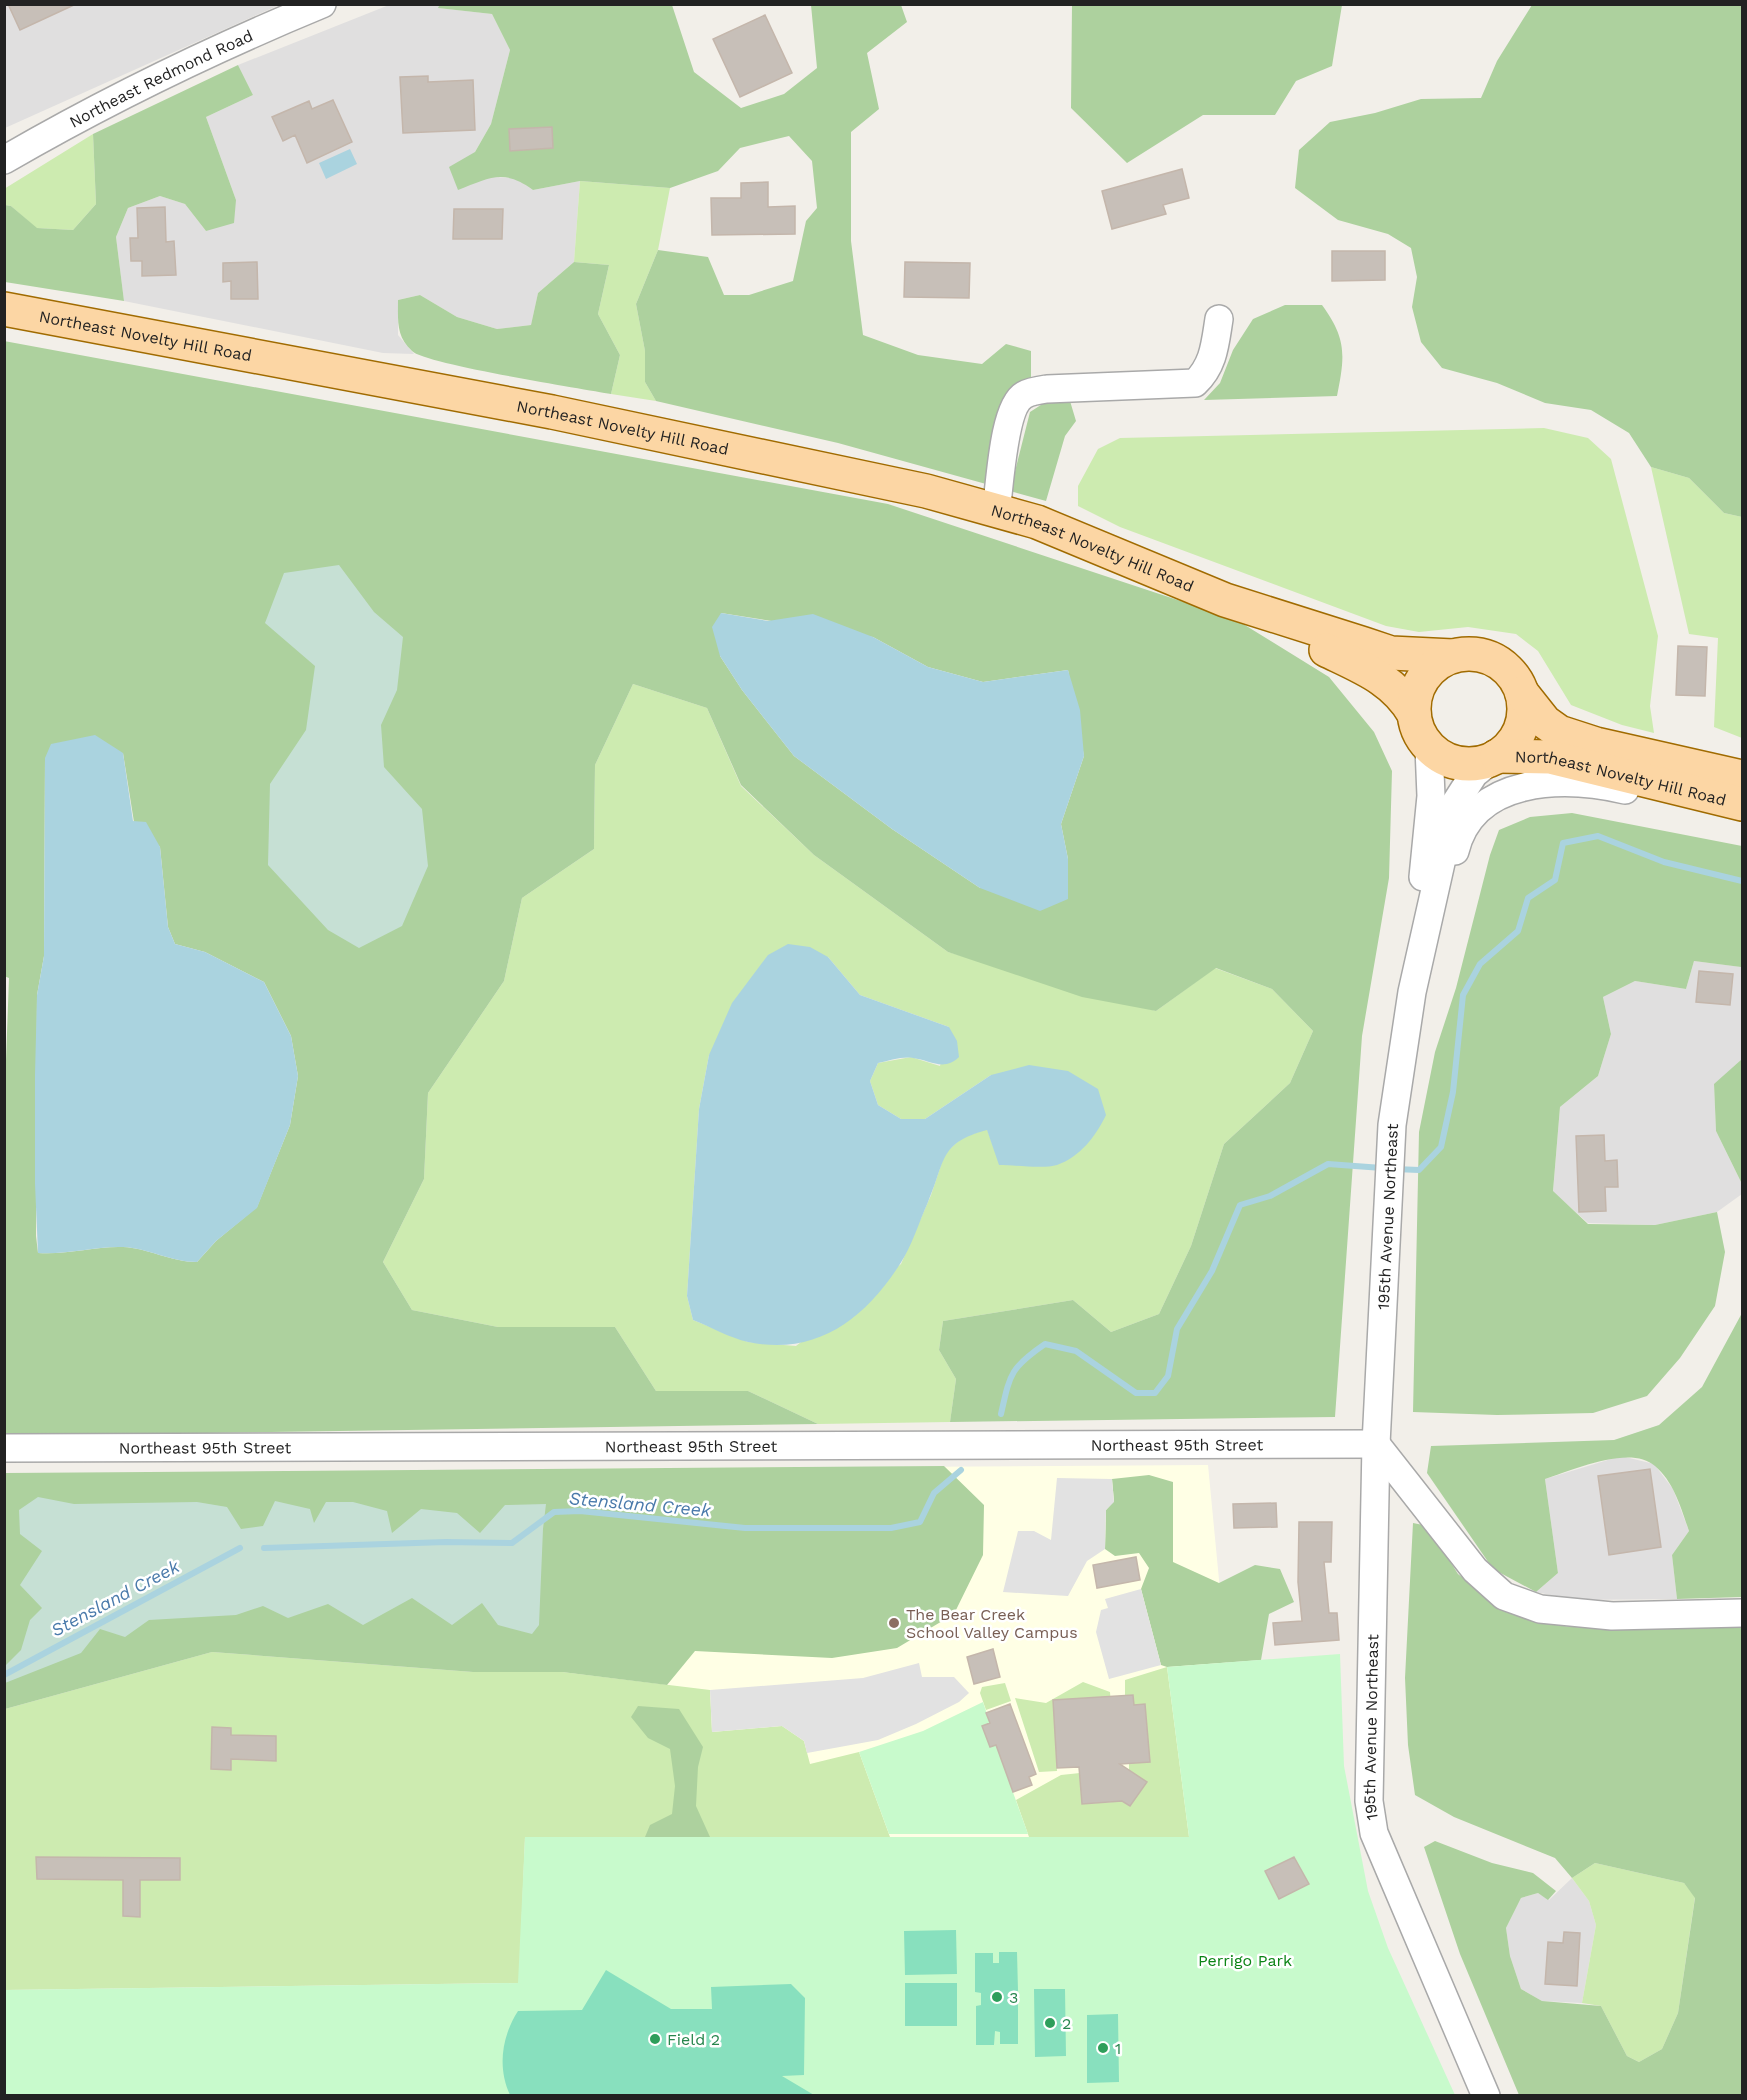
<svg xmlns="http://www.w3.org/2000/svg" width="1747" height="2100" font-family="'Work Sans',sans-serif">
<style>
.residential{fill:#e0dfdf}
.education{fill:#ffffe5}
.grass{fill:#cdebb0;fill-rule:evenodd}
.forest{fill:#add19e;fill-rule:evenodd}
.wetland{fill:#c6e0d4}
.park{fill:#c8facc}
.pitch{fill:#88e0be}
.parking{fill:#e2e2e2}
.water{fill:#aad3df}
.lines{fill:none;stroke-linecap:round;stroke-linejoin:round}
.stream{stroke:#aad3df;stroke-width:6}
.building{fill:#c7bfb8;stroke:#c4b6ab;stroke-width:1.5}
.minor-casing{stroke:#a9a9a9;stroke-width:30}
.major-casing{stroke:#a06b00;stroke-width:36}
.minor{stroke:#fff;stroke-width:27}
.major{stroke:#fcd6a4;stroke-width:33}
.education-dot{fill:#8d6e63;stroke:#fff;stroke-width:2}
.leisure-dot{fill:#2e9e5b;stroke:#fff;stroke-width:2}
.labels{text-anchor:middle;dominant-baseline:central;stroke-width:5;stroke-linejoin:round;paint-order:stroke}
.street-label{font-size:16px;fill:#222;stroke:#fff}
.education-label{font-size:16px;fill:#785e54;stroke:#fff;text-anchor:start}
.park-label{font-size:16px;fill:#0c8416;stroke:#fff}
.leisure-label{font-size:16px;fill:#27864d;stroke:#fff;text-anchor:start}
.water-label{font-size:18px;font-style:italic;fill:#4a7aab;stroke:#fff}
</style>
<rect width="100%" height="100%" fill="#f2efe9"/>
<path class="residential" d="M5 4 279 5 5 128Z
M389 5H440L439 8 492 14 510 50 491 124 475 152 493 177 517 178 533 190 580 181 574 262 538 293 531 325 497 329 457 317 420 295 398 300V335L414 354 383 353 124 301 116 237 128 208 160 196 185 204 206 231 236 200 206 117 253 95 238 65Z
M1694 961 1742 967V1059L1714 1085 1716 1131 1742 1184V1194L1717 1212 1655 1225 1588 1223 1553 1192 1560 1107 1598 1076 1611 1034 1603 997 1635 981 1686 989Z
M1621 1456 1654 1464 1673 1489 1689 1531 1672 1555 1677 1599 1575 1600 1536 1592 1558 1573 1545 1479Z
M1572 1878 1589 1901 1596 1925 1582 2003 1542 2001 1521 1989 1510 1956 1506 1928 1521 1898 1538 1893 1549 1900Z"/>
<path class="education" d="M1208 1465 1227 1663 1189 1837H556L569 1469Z"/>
<path class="grass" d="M93 134 96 204 73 230 36 228 11 206 5 205 4 189Z
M580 181 670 188 658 250 636 304 645 351V382L656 401 611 394 620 355 598 314 609 265 574 262Z
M1544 428 1588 438 1611 459 1658 636 1650 706 1654 733 1622 725 1571 705 1538 651 1516 634 1468 627 1419 632 1386 626 1120 527 1078 506V486L1098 449 1120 438Z
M1651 467 1689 478 1724 513 1742 517V738L1714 727 1718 638 1689 634Z
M633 684 707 708 741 786 814 855 948 952 1156 1011 1215 968 1272 989 1313 1031 1290 1083 1224 1144 1191 1246 1159 1314 1111 1332 1073 1300 943 1321 939 1350 956 1379 950 1422 818 1424 748 1391H656L615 1327H498L412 1310 383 1262 424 1179 428 1093 504 981 522 898 594 849 595 765ZM828 957 860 995 949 1027 940 1066 911 1057 878 1063 870 1081 878 1105 901 1119H925L991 1075 1055 1165H1000L987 1129 963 1137 945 1153 931 1195 901 1264 796 1346 748 1342 693 1320 687 1296 699 1109 709 1055Z
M212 1652 473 1672H562L710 1690 712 1732 782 1726 804 1741 810 1764 859 1752 890 1837H525L519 1983 5 1990V1709Z
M1167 1667 1189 1837H1029L1016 1800 1061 1775 1080 1773 1082 1804 1113 1802 1112 1795 1130 1806 1146 1782 1129 1770V1763L1150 1762 1145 1705H1134L1125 1696V1680Z
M1083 1682 1110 1692 1113 1731 1054 1710 1057 1771 1039 1772 1015 1698 1046 1703Z
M1005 1683 1011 1701 986 1710 980 1693 982 1687Z
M1595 1863 1684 1883 1695 1897 1678 2013 1662 2049 1639 2062 1627 2056 1601 2006 1582 2003 1596 1925 1589 1901 1572 1878Z"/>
<path class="forest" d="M440 4 672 5 694 72 741 108 784 94 817 68 811 5H901L907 22 867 53 879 109 851 132V241L863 335 918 355 982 364 1006 344 1031 351V379L986 484 838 443 656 401 645 382V351L636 304 658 250 708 257 724 295H749L793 281 806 221 817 208 812 161 789 136 740 148 718 171 670 188 580 181 533 190C504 168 489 178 458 190L449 167 475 152 491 124 510 50 492 14 438 8Z
M1072 5V4L1342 5 1332 66 1296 81 1275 115H1203L1127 163 1071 108Z
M1532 5H1742V517L1724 513 1689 478 1651 467 1629 433 1591 410 1545 403 1497 383 1442 368 1421 342 1412 307 1417 277 1411 248 1388 234 1338 220 1295 188 1299 150 1330 122 1375 113 1421 99 1481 98 1497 61Z
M238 65 253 95 206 117 236 200 234 223 206 231 185 204 160 196 128 208 116 237 124 301 5 282V205L11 206 37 228 73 230 96 204 93 134Z
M574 262 609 265 598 314 620 355 611 394C583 389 424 364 412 351 396 336 398 321 398 300L420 295 457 317 497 329 531 325 538 293Z
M1285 305H1322C1347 339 1345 356 1337 396L1204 400 1220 383 1233 350 1253 319Z
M4 341 888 504 1235 619 1329 677 1374 732 1392 771 1389 878 1362 1036 1335 1417 950 1422 956 1379 939 1350 943 1321 1073 1300 1111 1332 1159 1314 1191 1246 1224 1144 1290 1083 1313 1031 1272 989 1216 968 1156 1011 1082 997 948 952 814 855 741 785 707 708 633 684 595 765 594 849 522 898 504 981 428 1093 424 1179 383 1262 412 1310 498 1327H615L656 1391H748L818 1424 5 1436 4 1115 9 978 4 976ZM721 613 873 637 928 667 983 682 1068 670 1084 756 1061 824 1068 859 980 888 892 829 794 756 742 690 720 656ZM123 753 134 822 160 847 168 927 175 944 205 952 264 982 291 1036 298 1076 290 1125 257 1207 216 1241 197 1262C171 1262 148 1248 123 1247 95 1246 68 1255 38 1253L36 1236 37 995 44 956 45 758Z
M1070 401 1076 421 1065 436 1046 501 1010 491 1030 412 1044 403Z
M1572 813 1742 846V972L1741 967 1694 961 1686 989 1635 981 1603 997 1611 1034 1598 1076 1560 1107 1553 1191 1588 1224 1655 1225 1717 1212 1725 1252 1715 1306 1680 1358 1647 1396 1593 1413 1497 1415 1413 1412 1419 1132 1435 1052 1456 988 1490 855 1499 830 1530 817Z
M1742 1059V1184L1716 1131 1714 1084Z
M1742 1313V1597L1677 1599 1672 1555 1689 1531C1681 1508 1674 1482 1655 1466 1631 1444 1572 1470 1545 1479L1558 1573 1536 1592 1493 1569 1427 1473 1431 1446 1614 1440 1659 1425 1702 1387Z
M944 1466 984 1505 983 1555 954 1614 897 1648 832 1658 695 1651 667 1685 562 1672H473L212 1652 5 1709V1473Z
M1149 1475 1173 1482V1562L1219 1583 1255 1565 1280 1569 1294 1602 1269 1614 1261 1660 1167 1667 1161 1665 1141 1589 1149 1568 1139 1553 1115 1556 1105 1549 1106 1510 1114 1501 1112 1479Z
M1413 1523 1428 1526 1458 1574 1506 1612 1563 1626 1613 1630 1742 1624V2095H1519L1460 1954 1424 1847 1435 1841 1492 1863 1533 1873 1556 1891 1548 1900 1538 1893 1521 1898 1506 1928 1510 1956 1521 1989 1542 2001 1601 2006 1627 2056 1639 2062 1662 2049 1678 2013 1695 1898 1684 1883 1595 1863 1572 1878 1555 1858 1454 1817 1415 1795 1408 1745 1405 1678Z
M638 1706 679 1709 703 1747 698 1767 696 1806 710 1837H645L650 1825 672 1814 675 1786 670 1749 648 1738 631 1717Z"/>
<path class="wetland" d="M339 565 374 612 403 637 397 690 381 725 384 767 422 809 428 866 402 926 359 948 328 930 268 865 270 784 306 730 315 666 265 623 284 573Z
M38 1497 74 1504 197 1502 227 1507 241 1529 263 1526 275 1501 310 1509 314 1523 326 1502H353L387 1511 392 1533 421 1509 457 1513 480 1533 505 1505 546 1504 543 1529 539 1625 532 1634 498 1625 482 1603 452 1625 412 1598 363 1625 328 1604 288 1618 263 1606 236 1615 149 1620 125 1637 100 1629 81 1653 5 1683V1666L21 1650 30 1620 42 1608 20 1585 42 1551 20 1534 19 1510Z"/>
<path class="park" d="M1340 1654 1344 1766 1368 1891 1388 1948 1455 2095H5L4 1990 518 1983 525 1837H1189L1167 1667Z
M983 1702 990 1723 982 1726 990 1747 996 1745 1028 1834H889L859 1752 923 1731Z"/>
<path class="pitch" d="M956 1930 957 1974 905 1975 904 1931Z
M999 1952H1017L1018 1991 1013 1992V2004H1018V2044H1000V2032L995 2031 994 2045H976V2006L981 2005V1993L975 1992V1953H993V1963H999Z
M606 1970 671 2009H712L711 1987 791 1984 805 1998 804 2075 782 2076 814 2095H510C497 2067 502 2036 518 2011L582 2010Z
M905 1983H957V2026H905Z
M1034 1989H1065L1066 2056 1035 2057Z
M1118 2014 1119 2082 1087 2083V2015Z"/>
<path class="parking" d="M1057 1478 1112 1479 1114 1502 1106 1510 1105 1549 1087 1561 1068 1596 1003 1592 1018 1531H1034L1051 1540Z
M1141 1589 1161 1665 1109 1679 1096 1632 1101 1610 1108 1608 1105 1599Z
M919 1663 922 1677H954L969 1693 959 1702 916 1724 878 1740 807 1753 804 1741 782 1726 712 1732 710 1690 863 1678Z"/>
<path class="water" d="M350 149 357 164 326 179 319 163Z
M721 613 768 621 813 614 873 637 928 667 983 682 1068 670 1080 710 1084 756 1061 824 1068 859V899L1040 911 980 888 892 829 794 756 742 690 720 656 712 627Z
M95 735 123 753 133 821 146 822 160 847 168 927 175 944 205 952 264 982 291 1036 298 1076 290 1125 257 1208 216 1241 197 1262C171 1262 148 1248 123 1247 95 1246 67 1255 38 1253L35 1184V1075L37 995 44 956 45 758 51 744Z
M788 944 810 947 828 957 860 995 949 1027 957 1041 959 1057C944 1072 930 1060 913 1058 903 1056 888 1061 878 1063L870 1081 878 1105 901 1119H925L991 1075 1029 1065 1068 1071 1098 1089 1106 1115C1096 1136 1080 1157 1057 1165 1044 1169 1014 1165 999 1165L987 1130C938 1143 946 1161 928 1202 919 1222 912 1246 900 1264 864 1320 816 1356 748 1342 730 1338 711 1327 693 1320L687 1296 699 1109 709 1055 732 1003 768 955Z"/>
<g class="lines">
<path class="stream" d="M1395 1169 1419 1170 1441 1147 1453 1092 1463 995 1480 964 1518 931 1528 898 1555 880 1563 843 1598 836 1664 862 1742 881
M1001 1414C1010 1374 1010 1368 1045 1344L1076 1351 1136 1393H1155L1168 1376 1177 1329 1212 1271 1240 1205 1270 1196 1328 1164 1382 1168
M264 1548 446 1542 512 1543 554 1512 580 1511 745 1528H891L920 1522 934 1493 961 1470
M4 1675 240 1548"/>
</g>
<path class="building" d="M8 4H76L20 30Z
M765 15 792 73 740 97 713 39Z
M428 76V82L473 80 475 130 403 133 400 77Z
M333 100 352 142 307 163 295 135 283 141 272 117 309 101 312 109Z
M552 127 553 148 510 151 509 129Z
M1182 169 1189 198 1163 205 1166 214 1112 229 1102 191Z
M768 182V207L795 206V234L712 235 711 198H741V183Z
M165 207 166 242 174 241 176 275 142 276V261H131L130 238H138L137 208Z
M454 209H503L502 239H453Z
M1332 251H1385V280L1332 281Z
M257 262 258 299H231V281L223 282V263Z
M905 262 970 263 969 298 904 297Z
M1678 646 1707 647 1705 696 1676 695Z
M1699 971 1733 974 1730 1005 1696 1002Z
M1604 1135 1605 1161 1617 1160 1618 1187H1605L1606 1211 1579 1212 1576 1136Z
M1650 1469 1661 1547 1609 1555 1598 1476Z
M1276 1503 1277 1527 1234 1528 1233 1504Z
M1299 1522H1332L1331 1562H1324L1329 1613H1337L1339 1640 1275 1645 1273 1623 1302 1621 1298 1582Z
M1136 1557 1140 1580 1097 1588 1093 1565Z
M993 1649 1000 1677 974 1684 967 1657Z
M1133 1695 1134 1705 1145 1704 1150 1762 1120 1764 1147 1782 1130 1806 1122 1801 1082 1804 1079 1767 1057 1768 1053 1700Z
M1010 1704 1036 1774 1029 1777 1032 1785 1013 1792 996 1745 990 1747 982 1726 990 1723 986 1713Z
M212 1727 231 1728V1735L276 1736V1761L231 1759V1770L211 1769Z
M36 1857 180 1858V1880H140V1917L123 1916V1880L37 1879Z
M1294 1857 1309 1884 1279 1899 1265 1871Z
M1564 1932 1580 1933 1577 1986 1545 1984 1548 1942 1563 1943Z"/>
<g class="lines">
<defs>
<g id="minor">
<path id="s1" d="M4 160C106 101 213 49 322 4"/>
<path d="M996 511C1000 486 1003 407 1024 395 1031 391 1040 390 1047 389L1195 383C1214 365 1215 344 1219 319"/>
<path d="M1455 851C1473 776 1564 776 1625 790"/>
<path d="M1423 877 1431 796 1429 748"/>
<path d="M1376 1444 1475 1570 1504 1596 1540 1609 1612 1616 1742 1613"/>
<path id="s2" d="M4 1448 1376 1444"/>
<path id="s3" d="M1486 2096 1374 1833 1369 1801 1376 1444 1392 1125 1412 992 1454 805 1474 774 1493 759"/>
</g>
<g id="major">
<path id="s4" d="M4 309 552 412 926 491 1037 522 1225 600 1364 644 1391 653 1453 656"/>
<path d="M1326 650C1361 667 1394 679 1414 714"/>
<circle cx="1469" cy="709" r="55"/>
<path d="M1522 693 1545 722 1559 732 1596 744 1742 777"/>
<path id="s5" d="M1497 756 1550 757 1742 804"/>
</g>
</defs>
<use href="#minor" class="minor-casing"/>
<use href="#major" class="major-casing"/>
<use href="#minor" class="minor"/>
<use href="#major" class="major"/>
</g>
<circle class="education-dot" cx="894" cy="1623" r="6"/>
<g class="leisure-dot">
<circle cx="997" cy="1997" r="6"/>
<circle cx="1050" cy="2023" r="6"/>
<circle cx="655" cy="2039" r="6"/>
<circle cx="1103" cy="2048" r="6"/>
</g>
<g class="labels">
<g class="street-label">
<text stroke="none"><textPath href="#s1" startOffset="177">Northeast Redmond Road</textPath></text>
<text stroke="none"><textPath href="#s4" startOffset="144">Northeast Novelty Hill Road</textPath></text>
<text stroke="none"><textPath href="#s4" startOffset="630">Northeast Novelty Hill Road</textPath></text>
<text stroke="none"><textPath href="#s4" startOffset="1116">Northeast Novelty Hill Road</textPath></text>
<text stroke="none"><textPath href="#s5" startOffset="126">Northeast Novelty Hill Road</textPath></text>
<text stroke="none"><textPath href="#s3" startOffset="903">195th Avenue Northeast</textPath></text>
<text stroke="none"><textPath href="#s2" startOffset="1173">Northeast 95th Street</textPath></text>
<text stroke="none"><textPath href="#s2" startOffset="687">Northeast 95th Street</textPath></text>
<text stroke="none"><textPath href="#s2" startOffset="201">Northeast 95th Street</textPath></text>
<text stroke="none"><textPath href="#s3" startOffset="392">195th Avenue Northeast</textPath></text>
</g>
<g class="education-label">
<text x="906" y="1614">The Bear Creek<tspan x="906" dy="18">School Valley Campus</tspan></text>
</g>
<g class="park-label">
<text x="1245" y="1960">Perrigo Park</text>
</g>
<g class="leisure-label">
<text x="1009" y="1997">3</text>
<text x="1062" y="2023">2</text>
<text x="667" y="2039">Field 2</text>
<text x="1115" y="2048">1</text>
</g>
<g class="water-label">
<text transform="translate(640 1504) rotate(5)">Stensland Creek</text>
<text transform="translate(115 1598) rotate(-28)">Stensland Creek</text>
</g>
</g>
<rect width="1747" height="2100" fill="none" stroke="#222222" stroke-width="12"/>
</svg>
